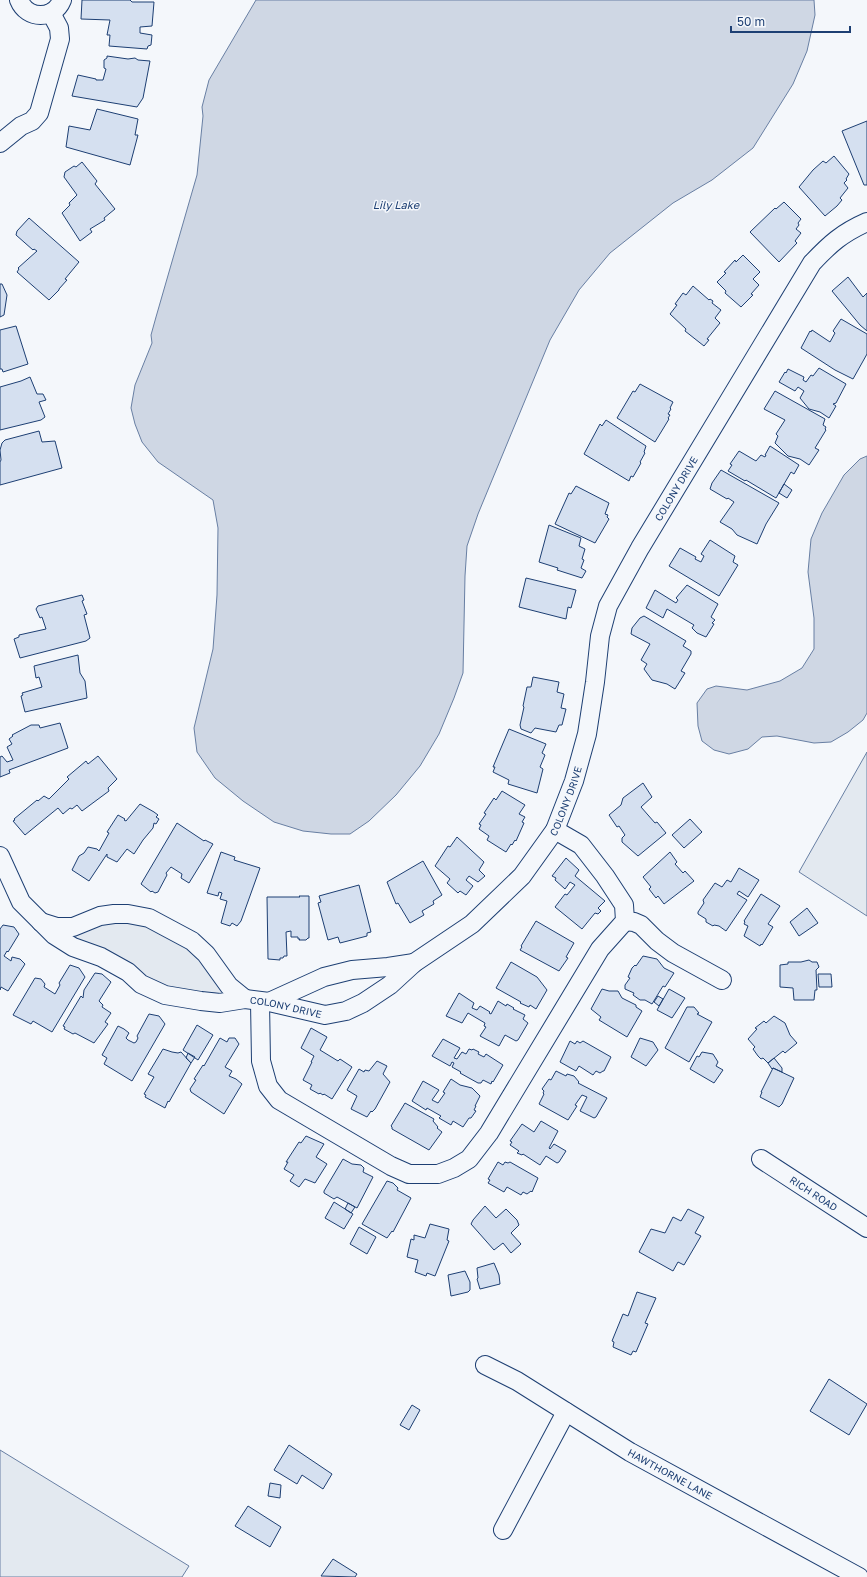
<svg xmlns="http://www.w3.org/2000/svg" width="867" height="1577" font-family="'Golos Text',sans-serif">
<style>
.green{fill:#e3e9f0;stroke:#687fa3}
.water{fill:#cfd7e4;stroke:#687fa3}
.building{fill:#d5e0f0;stroke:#1d3f73}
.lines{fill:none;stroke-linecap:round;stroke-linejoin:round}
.minor-casing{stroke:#1d3f73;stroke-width:20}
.minor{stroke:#f4f7fb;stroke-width:18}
.labels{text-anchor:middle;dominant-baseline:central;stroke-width:3;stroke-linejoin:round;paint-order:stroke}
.street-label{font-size:10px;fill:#1d3f73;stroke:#f4f7fb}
.water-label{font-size:11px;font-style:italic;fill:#1d3f73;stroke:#f4f7fb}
</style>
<rect width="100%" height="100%" fill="#f4f7fb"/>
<path class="green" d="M867 752V916L799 872Z
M111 920H131L187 943 220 982 224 994 170 990 72 941 73 932Z
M0 1450 189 1566 182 1577H0Z"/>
<path class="water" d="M256 0H814L815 15 807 51 793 84 753 148 712 180 673 203 610 253 579 290 550 340 478 514 467 546 465 576 463 673 454 698 439 734 420 766 396 795 369 821 350 834H331L303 831 274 822 243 801 215 778 197 752 194 728 213 649 217 595 218 528 213 500 158 462 142 442 135 424 131 408 135 385 152 343 151 335 156 317 197 175 203 116 202 107 209 80Z
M867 456V713L863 720 848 732 831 742 814 743 777 736 762 737 748 749 729 754 714 750 702 741 698 726 697 703 707 689 716 686 747 690 780 681 802 668 814 649V618L808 572 811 539 822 513 844 475 860 459Z"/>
<path class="building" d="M82 0H130L132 2H154L152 26 140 27V33L152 35 151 45 148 46 147 49 109 46 110 35H107L110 20 81 19Z
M107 56 128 59 135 58 138 60 150 61 143 98 137 107 72 96 78 75 96 79V80H103L106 69 104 68V60L107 58Z
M97 109 138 119 135 135H138L130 165 66 147 69 126 90 130Z
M867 121V185H864L842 131Z
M834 156 849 174 846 179 847 180 844 183 848 188 840 198 842 200 837 206 825 216 799 187 813 170 823 161 826 163Z
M82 162 97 181 95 184 115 209 104 218 105 220 90 229 92 232 80 241 62 213 70 205 69 203 77 195 64 177 65 172 74 166 76 167Z
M784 202 801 219 798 223 799 225 796 229 801 233 795 241 797 243 779 262 750 232 775 208 776 209Z
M29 218 79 262 65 279 67 280 59 289V290L49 300 17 272 19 269 18 268 37 251 34 249 33 250 16 235 17 231Z
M743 255 760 272 753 279 759 285 751 294 753 295 741 307 725 293 726 291 717 282 726 273 724 272 735 260 736 262Z
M848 277 863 297 867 293V331L860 325 832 291Z
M0 284H2L7 295 4 315 0 317Z
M693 286 709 300 710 299 713 301 712 303 721 310 715 318 720 323 707 339 709 340 704 346 685 331 686 329 670 314 677 305 675 304 683 293 686 295Z
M841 319 867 334V354L853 379 835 370 801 348 810 331 811 332 812 330 830 342 835 333 833 331Z
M16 326 28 364 3 372 2 369H0V330Z
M819 368 846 384 836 403 833 404 836 406 829 418 820 412 809 409 800 398 804 391 798 387 795 391 779 382 785 372 786 373 788 369 804 377 803 380 806 382 811 375 813 376Z
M30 377 37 394H43L46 400 39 402 45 417 41 420 0 430V387L21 381Z
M640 384 673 402 670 408 671 409 668 414 670 415 668 418 669 419 655 442 617 418 633 391 635 392Z
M775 391 825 419 823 425 826 427 825 429 826 430 815 448 819 450 809 465 800 459 788 456 775 443 778 436 776 434 785 420 764 409Z
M606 420 646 446 644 452 645 453 640 462 641 463 633 477 631 476 629 481 584 454 600 424 602 426Z
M39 431 42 442 55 441 62 468 0 485V462L1 460 0 450 2 443 5 440Z
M770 446 799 465 794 474 791 472 776 498 746 480 745 481 728 471 732 465 730 464 739 451 756 461 761 455 765 457 766 455H765Z
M721 470 779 503 766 524 757 544 737 535 732 529 720 522 734 502 728 498 727 499 710 489 712 483Z
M784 484 792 490 787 498 779 493Z
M576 486 609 503 605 514 608 515 607 517 609 519 595 543 555 524 569 493 571 494Z
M549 525 581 538 579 546 585 549 582 559 584 560 581 568 586 571 582 578 557 570 558 568 539 562Z
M710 540 735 556 733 562 738 565 719 596 669 566 680 548 696 557 695 559 701 562 704 556 701 554Z
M526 578 576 590 571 608 568 607 566 619 519 607Z
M687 585 718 604 711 617 715 620 712 623 714 624 706 637 697 633 692 628 694 625 667 609 663 618 646 608 655 590 676 603 678 600 676 598Z
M82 595 84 600 82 601 87 614 84 615 90 638 86 641 20 658 14 639 19 637V635L46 629 42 617 40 618 36 609 38 606Z
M644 616 686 641 683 646 691 651V654L681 671 685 673 675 689 667 684 652 680 644 669 647 664 641 660 650 644 631 634 632 628 640 618Z
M78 655 80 673 85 681 87 698 25 712 21 696 23 695 22 693 42 687 39 677 36 678 34 666Z
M533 677 559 682 557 692 564 694 561 708 566 709 562 725H559L556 732 535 728 531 733 521 729 520 725 524 707 523 706 527 687H531Z
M60 723 68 748 9 770 10 773 0 777V757L2 756 7 762 13 760 7 747 12 744 9 739 13 736 12 735 31 725H39L40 728Z
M509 729 546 744 542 753 545 755 540 767 543 769 537 793 508 784 509 780 493 772 495 767H493Z
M98 756 117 779 108 788 109 791 82 811 77 805 72 809 70 808 63 814 58 808 25 835 13 821 15 820 14 819 37 800 38 801 44 796 49 799 69 779 67 777 86 761 88 764Z
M643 783 652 797 641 807 655 823 657 822 666 833 638 856 622 842V838L625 835 619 826 617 827 609 815 621 805 623 798Z
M502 791 525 805 519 814 525 817 522 822 524 823 516 841 515 840 512 845 511 844 506 852 487 840 489 836 479 829 481 825 479 824 486 814 484 813 494 798 496 800Z
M140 804 154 812 158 815 156 817 159 819 156 824 154 823 153 828 143 840 134 854 127 849 117 862 107 857V854L89 881 72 870 79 856 84 853 88 847 97 849 99 851 109 833 107 832 118 815 125 819 124 820 126 821Z
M690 819 702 832 684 848 672 835Z
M177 823 204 841 205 840 213 844 189 883 181 878 182 874 171 867 166 873 167 875 158 892 155 893 152 891 151 892 141 884Z
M457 837 484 862 479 870 485 876 478 882 469 876 466 880 473 886 466 895 460 891 458 893 447 883 450 879 435 866 448 846 450 847Z
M221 852 235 857 234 860 260 868 241 921 237 926 232 923 230 926 221 923 227 901 220 899 222 893 219 892 218 896 207 893Z
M670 852 677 862 675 864 683 873 685 871 694 881 664 904 658 896 656 898 649 889 651 887 643 877Z
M566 858 579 870 575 876 605 901 598 908 601 911 598 914 595 913 582 929 555 907 565 894 567 895 575 885 570 882 565 889 555 880 556 878 552 876Z
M423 861 442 895 433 901 434 904 422 911 424 915 410 923 398 903 396 904 387 882Z
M739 868 759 880 748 897 739 891 737 894 747 900 726 931 719 926 714 925 713 926 706 922V919L698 914V912L704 903 703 900 715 883 722 887 727 880 731 882Z
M359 885 371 932 367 933V936L340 943 338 937 328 940 318 903 321 902 319 896Z
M761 894 780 906 768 924 773 927 762 945 761 944 760 946 744 936 748 926 744 924 745 922 744 921Z
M299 896H309V938H308L306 940H299L300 939H298V937H291V931L286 932 287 956H284L283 958H280V960L268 959 267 897H300Z
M807 908 818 923 799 936 790 922Z
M536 921 574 943 566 957 568 958 559 971 520 950 522 947 521 946Z
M3 925 14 927 19 934 8 952 7 951 4 956 11 961 12 957 20 959 25 964 8 991 1 987 0 990V929Z
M643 956 657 959 664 968 674 973 665 987 663 986 652 1004 645 1000H640L633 995 634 993 625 989V985L630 978 628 977 632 968 635 965 636 966Z
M809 960 812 962H817L819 967 816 970 817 990H815L814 1000H794L793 988 780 987V965L788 964V962H801Z
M511 962 537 977 547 990 536 1009 530 1005 529 1007 520 1003 521 1002 496 988Z
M70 965 79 968 85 977 52 1032 33 1021 31 1024 13 1015 35 978 41 979 45 984 44 987 55 994 60 985 59 983Z
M95 973 102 974 111 982 99 1001 103 1005 102 1007 111 1013 105 1022 108 1024 94 1043 75 1033 73 1034 64 1029 65 1027 63 1026 81 996 83 998 84 990Z
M818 974H831L832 987H819Z
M602 989 609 991H618L622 998 636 1005V1007L642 1011 627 1037 599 1020 601 1017 591 1009Z
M669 989 685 998 672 1018 657 1010Z
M459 993 474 1003 472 1008 477 1010 480 1006 490 1012 489 1013 491 1014 498 1001 506 1006 507 1004 514 1008 513 1009 525 1015 523 1019 528 1023 518 1040 516 1041 505 1035 499 1046 480 1036 486 1027 484 1026 485 1023 468 1013 462 1023 446 1016Z
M658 996 663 999 659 1006 654 1002Z
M687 1007H694L699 1013 697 1014 712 1022 689 1062 665 1048Z
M149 1014 159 1016 165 1024 132 1081 104 1064 107 1058 102 1055 118 1026 124 1029 129 1033 126 1038 128 1040 134 1043 136 1042 138 1038 137 1036Z
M774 1016 785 1023 790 1035 797 1043 785 1053 783 1051 768 1063 763 1058 761 1059 758 1056 753 1049 755 1047 748 1039 757 1029 755 1028 764 1021 766 1023Z
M197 1025 213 1035 198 1060 183 1050Z
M311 1028 327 1037 320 1050 338 1061 340 1059 352 1067 332 1099 324 1094 323 1095 320 1093 319 1094 310 1089 312 1085 303 1080 312 1062H311L314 1056 301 1048Z
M220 1038 227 1042 229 1038H235L239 1044 225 1067 232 1071 229 1076 236 1079 242 1084 224 1114 191 1092 190 1089 196 1080 194 1079 203 1065 204 1066Z
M640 1038 653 1042 658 1050 646 1066 631 1057Z
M443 1039 460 1048 454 1058 457 1059 462 1052 466 1054 469 1049 472 1050 473 1049 479 1052 478 1054 484 1057 486 1054 503 1065 493 1082 492 1081 491 1084 483 1080 481 1083H478L460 1073 461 1072 452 1067 454 1063 452 1062 450 1066 432 1056Z
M570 1041 575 1044 577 1041 580 1043 583 1041 611 1057 604 1071H603L600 1073 596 1071 593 1075 579 1066 576 1071 560 1062Z
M163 1049 172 1052 178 1053 181 1052 191 1063 169 1102 168 1101 165 1108 145 1097 146 1095 144 1094 154 1077 148 1074Z
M702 1052 713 1054 718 1062 716 1066 723 1070 714 1083 690 1069 697 1056 699 1057Z
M188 1053 195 1057 191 1063 186 1058Z
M774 1058 782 1068V1072L773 1068 772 1069 768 1063Z
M377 1061 387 1066 383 1074 390 1082 375 1109 372 1112 371 1111 367 1117 351 1109 357 1096 347 1090 359 1069 364 1072 365 1070 369 1071Z
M773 1068 794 1078 782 1104 779 1107 760 1097 762 1092H761Z
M556 1071 566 1076 567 1074 574 1076 579 1082 578 1083 607 1098 596 1117 594 1118 580 1111 587 1097 582 1095 575 1105 577 1106 568 1120 539 1104 544 1094 543 1093 544 1091 542 1089 549 1079 551 1080Z
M451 1079 460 1085 472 1088 480 1096 475 1106H476L474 1110 476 1111 471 1118H469L463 1127 453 1121 451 1125 439 1118 441 1116 427 1108 426 1110 412 1101 423 1081 439 1090 432 1100 438 1103 445 1093 443 1092Z
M405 1103 434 1119 433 1121 438 1127 437 1128 442 1132 429 1150 392 1129V1127L391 1126Z
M541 1121 558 1131 549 1148 550 1149 554 1144 566 1151 559 1162 557 1163 546 1156 540 1165 523 1154 522 1155 517 1153 519 1151 510 1145 512 1142 510 1141 522 1124 534 1132Z
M306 1136 324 1144 316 1157 327 1164 315 1183 305 1179 299 1187 290 1181 294 1175 284 1169 288 1162H286L299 1142 301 1143Z
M343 1159 352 1164 361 1165 364 1168 363 1172 373 1177 357 1208 337 1197 334 1199 324 1193V1191Z
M498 1162 503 1165 505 1162 508 1163 510 1162 538 1178 532 1192 531 1191 527 1194 523 1192 521 1195 507 1187 504 1192 488 1183 490 1180 488 1179Z
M387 1181 393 1183 398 1188 397 1190 411 1198 393 1232 392 1231 387 1238 362 1224Z
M334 1202 353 1214 344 1229 325 1218Z
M348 1203 355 1207 351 1213 345 1209Z
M485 1206 496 1218 506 1209 517 1220 519 1225 511 1233 521 1244 511 1253 503 1243 494 1250 471 1224 473 1220Z
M688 1209 704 1217 695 1233 701 1236 684 1265 678 1262 673 1271 639 1252 651 1229 665 1233 673 1217 681 1221Z
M430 1224 449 1229 447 1240 449 1241 435 1276 427 1273 426 1276 415 1272 418 1260 407 1257 411 1239 414 1240V1235L425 1238Z
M359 1227 376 1237 367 1254 350 1244Z
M494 1263 499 1275 500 1284 480 1289 477 1279 478 1278 477 1268Z
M465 1271 470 1282V1290L468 1292 451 1296 448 1275Z
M637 1292 656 1298 645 1323 648 1324 636 1352 633 1351 631 1355 613 1347 614 1342 612 1341 623 1314 628 1316Z
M829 1379 867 1404 849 1435 810 1411Z
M412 1405 420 1410 409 1430 400 1425Z
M289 1445 332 1474 323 1489 302 1475 297 1484 274 1470Z
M270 1483 281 1485 280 1498 268 1496Z
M248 1506 281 1527 270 1547 235 1526Z
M333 1559 357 1574 355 1577 321 1576Z"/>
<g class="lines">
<defs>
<g id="minor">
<path d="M19 0C27 20 54 20 62 0"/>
<path d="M0 143 21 126 32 121 39 113 60 39 59 28 51 13"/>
<path id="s1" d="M0 856 21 902 54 935 73 947 101 957 128 972 141 984 165 995 201 1001 220 1003 245 999 269 1002 325 1015 346 1011 363 1003 390 985 414 963 472 924 522 876 555 830 574 781 587 734 595 682 600 636 608 606 640 548 812 263C830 244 842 233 867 222"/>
<path d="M625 921 634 922 641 925 657 941 673 953 722 980"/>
<path d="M41 922 57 927H73L100 916 114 914H128L149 918 192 941 206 954 229 986 245 999"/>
<path d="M260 1002 261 1061 268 1086 279 1100 391 1166 409 1174H438L454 1168 469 1159 489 1133 600 949 625 921 624 905 605 876 581 845 555 830"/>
<path d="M269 1002 324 977 352 970 388 967 414 963"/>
<path id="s2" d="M761 1159 867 1228"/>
<path id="s3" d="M485 1365 517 1381 630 1452 859 1577"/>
<path d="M503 1530 566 1412"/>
</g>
</defs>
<use href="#minor" class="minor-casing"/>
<use href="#minor" class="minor"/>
</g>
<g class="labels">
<g class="street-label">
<text stroke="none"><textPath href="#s1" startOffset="1055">COLONY DRIVE</textPath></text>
<text stroke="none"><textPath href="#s1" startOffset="719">COLONY DRIVE</textPath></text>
<text stroke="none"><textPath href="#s1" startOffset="347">COLONY DRIVE</textPath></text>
<text stroke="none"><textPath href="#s2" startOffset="63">RICH ROAD</textPath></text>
<text stroke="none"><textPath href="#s3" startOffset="215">HAWTHORNE LANE</textPath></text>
</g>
<g class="water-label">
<text x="396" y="204">Lily Lake</text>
</g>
</g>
<path d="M731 26v6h119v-6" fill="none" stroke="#1d3f73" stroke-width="2"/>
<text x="737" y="26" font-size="12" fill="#1d3f73" stroke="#f4f7fb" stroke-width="3" paint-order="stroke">50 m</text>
</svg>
